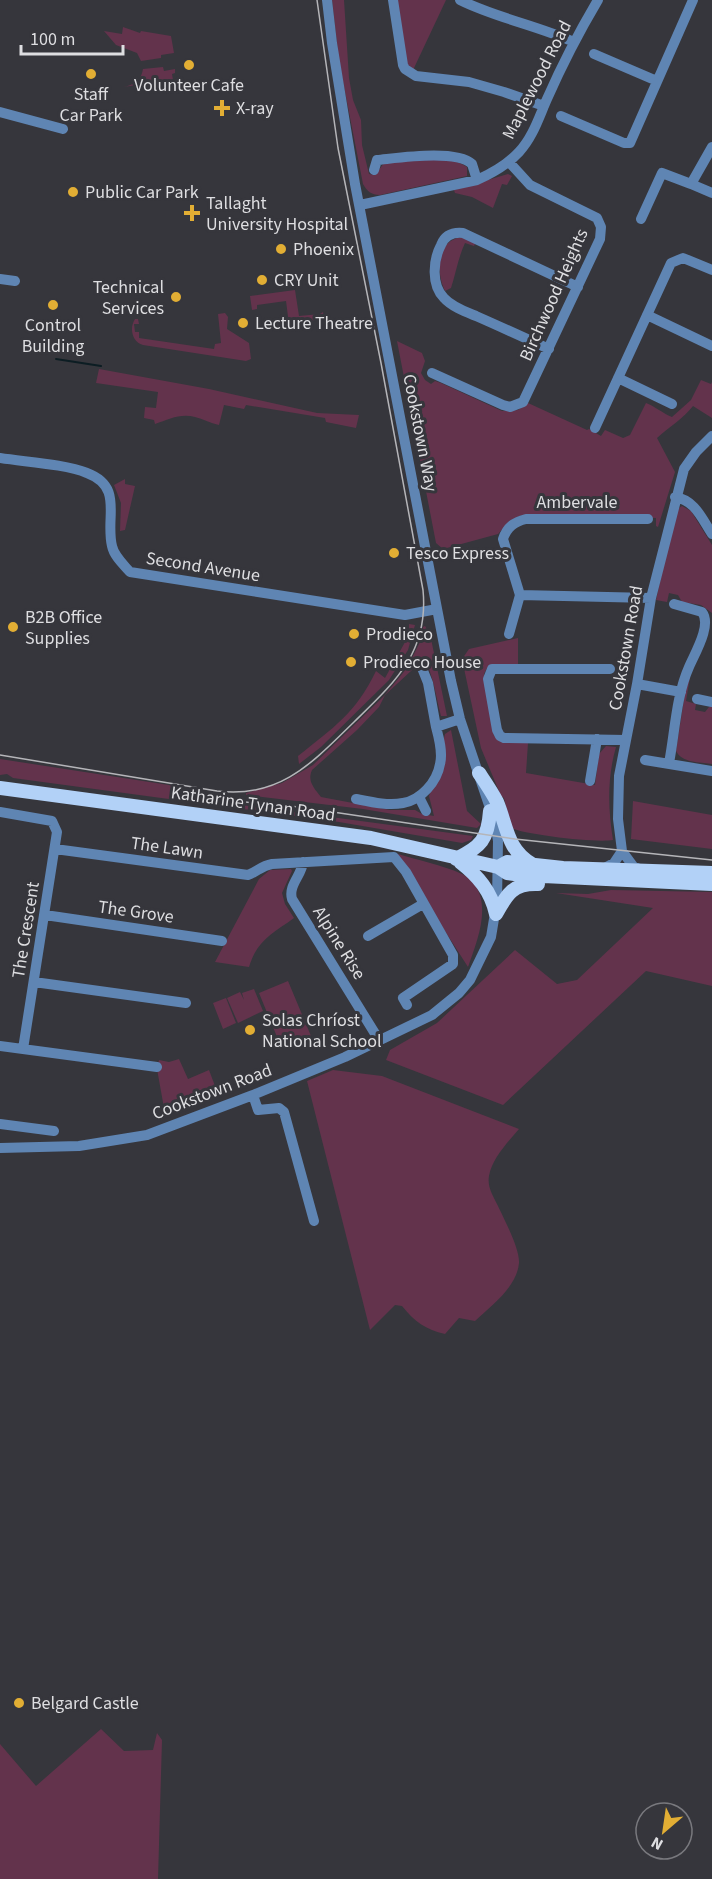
<svg xmlns="http://www.w3.org/2000/svg" width="712" height="1879" font-family="'Source Sans 3',sans-serif">
<style>
.green{fill:#63334c}
.lines{fill:none;stroke-linecap:round;stroke-linejoin:round}
.stream{stroke:#0c1d23;stroke-width:2}
.minor{stroke:#5f85b3;stroke-width:10}
.major{stroke:#b2d1f7;stroke-width:14}
.tram{stroke:#b5b5b9;stroke-width:1.5}
.poi-dot{fill:#e2ae34;stroke:#36363c;stroke-width:2}
.labels{text-anchor:middle;dominant-baseline:central;stroke-width:6;stroke-linejoin:round;paint-order:stroke}
.street-label{font-size:18px;fill:#dedee1;stroke:#36363c}
.poi-label{font-size:18px;fill:#dedee1;stroke:#36363c;text-anchor:start}
</style>
<rect width="100%" height="100%" fill="#36363c"/>
<path class="green" d="M332 0H344L349 78 353 100 361 120 362 145 369 174 375 175 384 163C407 161 448 153 467 167V176L380 195C371 195 367 191 363 184L339 61Z
M397 0H446L414 68 415 71 407 64Z
M123 27 140 33 141 31 171 36 174 53 161 55V58L141 61 137 53 116 45 104 31 122 34Z
M163 67 164 71 175 69V73L172 74 173 80 123 87C134 85 141 81 143 69Z
M508 174 512 176 507 185 502 184 493 208 472 197 455 193 454 190Z
M462 237 476 242 474 246 465 243C458 258 456 273 451 288L445 291C436 273 436 240 462 237Z
M295 290 299 316 320 314 323 312 324 319 289 324 286 301 257 305V309L252 310 250 296Z
M225 313 228 317 227 329 249 343 251 359 246 361 143 345C132 342 129 328 135 319H138L139 324H134L135 332H139V338L214 349 215 344 221 343 218 314Z
M397 341 422 353 425 361 421 373 425 380 431 384 435 381 441 383 502 411 518 410 528 403 587 430 589 429 601 436 605 430 623 438 630 435 646 403C656 407 662 413 672 417L691 400 701 380 711 384 712 382V418L693 406C684 418 669 427 657 438L675 472 658 527 656 526V518L522 515 511 520 498 534 443 549 436 543Z
M99 369 209 389 317 413 359 415 356 428 326 422 325 418 246 405 244 409 224 405 219 425C210 423 203 419 195 417 181 413 169 419 155 424L154 420 144 418 145 407 156 408 158 392 96 383Z
M125 479V484L135 486 125 530 120 531 121 503 114 485Z
M682 506 691 511 712 545V613L701 605 682 602 678 595 669 593 667 602 656 600 674 518 679 508Z
M409 624 415 625 408 650 389 680 321 747 299 764 298 756C333 728 356 713 376 671L385 678 409 635Z
M425 626 430 634 447 716H441C436 698 433 673 424 659L385 695 379 707 357 730 312 770C307 781 314 788 321 797L390 810H415L422 814 434 816 429 796 432 788 445 734 451 730 467 811 481 824 477 828 363 809 246 795V793L282 783 313 765 384 696 407 668 420 642 423 627Z
M518 638V665L487 668 484 674 494 736 528 743 526 773 595 785 599 754 606 746 616 747C607 778 608 809 613 840 596 843 527 835 511 828L504 798 501 796 481 748 462 659 469 649Z
M691 671 686 701 696 704 695 710 705 712 709 707H712V764C699 762 682 763 676 751L686 686Z
M0 759 169 785 211 801 473 836 471 840 462 843 339 822 13 778 7 774 0 775Z
M633 801 712 815V849L631 839Z
M395 853C416 860 443 865 462 874 497 893 478 939 468 967Z
M291 869 292 871 282 893 285 904 294 918C272 934 257 940 249 967L215 962 259 879 270 870Z
M611 890 712 892V986L646 971 503 1105 386 1060 390 1050 437 1023 515 950 557 984 577 980 653 908 556 893 588 894Z
M288 981 311 1036 282 1049 259 993Z
M254 989 263 1011 238 1023 227 998 240 992 244 1000 242 993Z
M226 998 236 1023 223 1029 213 1003Z
M179 1059 188 1079 209 1070 218 1094 164 1108 157 1069 159 1060 169 1062Z
M333 1070 382 1076 519 1129C508 1142 492 1158 489 1176 487 1187 493 1196 498 1206 504 1219 520 1249 519 1263 517 1287 491 1306 475 1321L459 1318 445 1334C426 1330 414 1321 402 1306L395 1305 370 1330 307 1081Z
M101 1729 124 1751 153 1750 157 1733 162 1740 158 1879H0V1744L36 1786Z"/>
<g class="lines">
<path class="stream" d="M56 359 101 366"/>
<path class="minor" d="M393 0 403 65 405 69 416 76 469 82 504 92 544 106
M460 0C496 18 536 25 574 42
M594 54 657 81
M0 112 63 129
M561 116 624 143H630L693 0
M374 170 377 160C398 158 456 149 472 164L477 180
M691 184 712 193
M360 205 477 180C493 173 507 165 519 152 533 137 539 117 547 99 562 65 579 32 598 0
M641 219 662 173 691 184 712 147
M0 279 15 281
M647 315 712 346
M549 349C525 338 501 327 476 316 466 312 452 307 444 298 431 285 433 260 441 245 445 235 453 232 463 233L578 287
M432 373 503 405 510 407 523 402 600 239 601 227 597 218 530 185 509 162
M618 378 672 404
M595 428 671 263 683 258 712 270
M0 458C25 462 65 464 87 473 124 487 105 517 112 546 114 556 123 564 130 572L405 615 437 609
M675 497C695 500 702 519 712 534
M520 595 651 598
M509 634 520 595 503 539C507 527 514 522 526 519H648
M420 663 428 683 436 727
M610 669H492L488 679 497 730 500 736 504 738 626 740
M637 684 681 692
M697 699 712 702
M645 760 712 771
M669 763C675 732 676 696 689 667 695 653 712 625 702 612L674 604
M590 781 597 739
M419 797 426 811
M356 799C371 802 388 806 403 803 421 800 437 782 440 764 443 753 439 738 436 727L460 719
M0 812 52 821 57 832 23 1049
M55 849 248 875C257 872 261 866 272 864L394 857 406 872 453 955V964L403 998 407 1005
M622 851 633 866 643 871
M303 862C302 875 288 885 292 899L379 1040
M603 869 614 863 622 851 618 819 619 776 637 684 651 598 684 469 696 452 712 436
M45 915 222 941
M368 936 423 904
M34 982 186 1003
M0 1046 157 1067
M253 1095 258 1110 279 1108 284 1112 314 1221
M0 1124 54 1131
M0 1148 79 1146 147 1135 253 1095 345 1057 432 1015 459 993 470 980 491 937 497 901 498 841 495 823 460 719 451 681 355 184 332 43 327 0"/>
<path class="major" d="M479 773C485 782 492 792 497 802 507 826 507 850 532 864
M0 788 371 838 498 867 507 873 522 875 712 884
M456 859C481 847 488 839 490 811
M460 862C478 876 491 891 496 914
M498 867 507 862 563 868 712 873
M496 914C507 894 513 883 538 884"/>
<path class="tram" d="M0 755 217 791C280 799 313 762 354 722 395 682 429 652 423 590L381 363 338 148 317 0
M222 800 299 807 515 839 712 860"/>
</g>
<g class="poi-dot">
<circle cx="189" cy="65" r="6"/>
<circle cx="91" cy="74" r="6"/>
<path d="M219 99h6v6h6v6h-6v6h-6v-6h-6v-6h6z"/>
<circle cx="73" cy="192" r="6"/>
<path d="M189 204h6v6h6v6h-6v6h-6v-6h-6v-6h6z"/>
<circle cx="281" cy="249" r="6"/>
<circle cx="262" cy="280" r="6"/>
<circle cx="176" cy="297" r="6"/>
<circle cx="53" cy="305" r="6"/>
<circle cx="243" cy="323" r="6"/>
<circle cx="394" cy="553" r="6"/>
<circle cx="13" cy="627" r="6"/>
<circle cx="354" cy="634" r="6"/>
<circle cx="351" cy="662" r="6"/>
<circle cx="250" cy="1030" r="6"/>
<circle cx="19" cy="1703" r="6"/>
</g>
<g class="labels">
<g class="street-label">
<text transform="translate(537 80) rotate(-63)">Maplewood Road</text>
<text transform="translate(554 295) rotate(-66)">Birchwood Heights</text>
<text transform="translate(420 433) rotate(79)">Cookstown Way</text>
<text x="577" y="502">Ambervale</text>
<text transform="translate(203 567) rotate(9)">Second Avenue</text>
<text transform="translate(626 648) rotate(-80)">Cookstown Road</text>
<text transform="translate(253 804) rotate(8)">Katharine Tynan Road</text>
<text transform="translate(167 848) rotate(8)">The Lawn</text>
<text transform="translate(136 912) rotate(8)">The Grove</text>
<text transform="translate(26 930) rotate(-81)">The Crescent</text>
<text transform="translate(339 943) rotate(58)">Alpine Rise</text>
<text transform="translate(212 1092) rotate(-21)">Cookstown Road</text>
</g>
<g class="poi-label">
<text x="189" y="85" text-anchor="middle">Volunteer Cafe</text>
<text x="91" y="94" text-anchor="middle">Staff<tspan x="91" dy="21">Car Park</tspan></text>
<text x="236" y="108">X-ray</text>
<text x="85" y="192">Public Car Park</text>
<text x="206" y="203">Tallaght<tspan x="206" dy="21">University Hospital</tspan></text>
<text x="293" y="249">Phoenix</text>
<text x="274" y="280">CRY Unit</text>
<text x="164" y="287" text-anchor="end">Technical<tspan x="164" dy="21">Services</tspan></text>
<text x="255" y="323">Lecture Theatre</text>
<text x="53" y="325" text-anchor="middle">Control<tspan x="53" dy="21">Building</tspan></text>
<text x="406" y="553">Tesco Express</text>
<text x="25" y="617">B2B Office<tspan x="25" dy="21">Supplies</tspan></text>
<text x="366" y="634">Prodieco</text>
<text x="363" y="662">Prodieco House</text>
<text x="262" y="1020">Solas Chríost<tspan x="262" dy="21">National School</tspan></text>
<text x="31" y="1703">Belgard Castle</text>
</g>
</g>
<g transform="translate(664 1831) rotate(209)"><circle r="28" fill="#36363c" stroke="#79797e" stroke-width="1.5"/>
<path d="M0-4.5L10 22L0 15L-10 22Z" fill="#e2ae34"/>
<text y="-9" font-size="16" font-weight="bold" text-anchor="middle" fill="#dedee1">N</text>
</g>
<path d="M21 45v9h102v-9" fill="none" stroke="#dedee1" stroke-width="3"/>
<text x="30" y="45" font-size="18" fill="#dedee1" stroke="#36363c" stroke-width="4.5" paint-order="stroke">100 m</text>
</svg>
